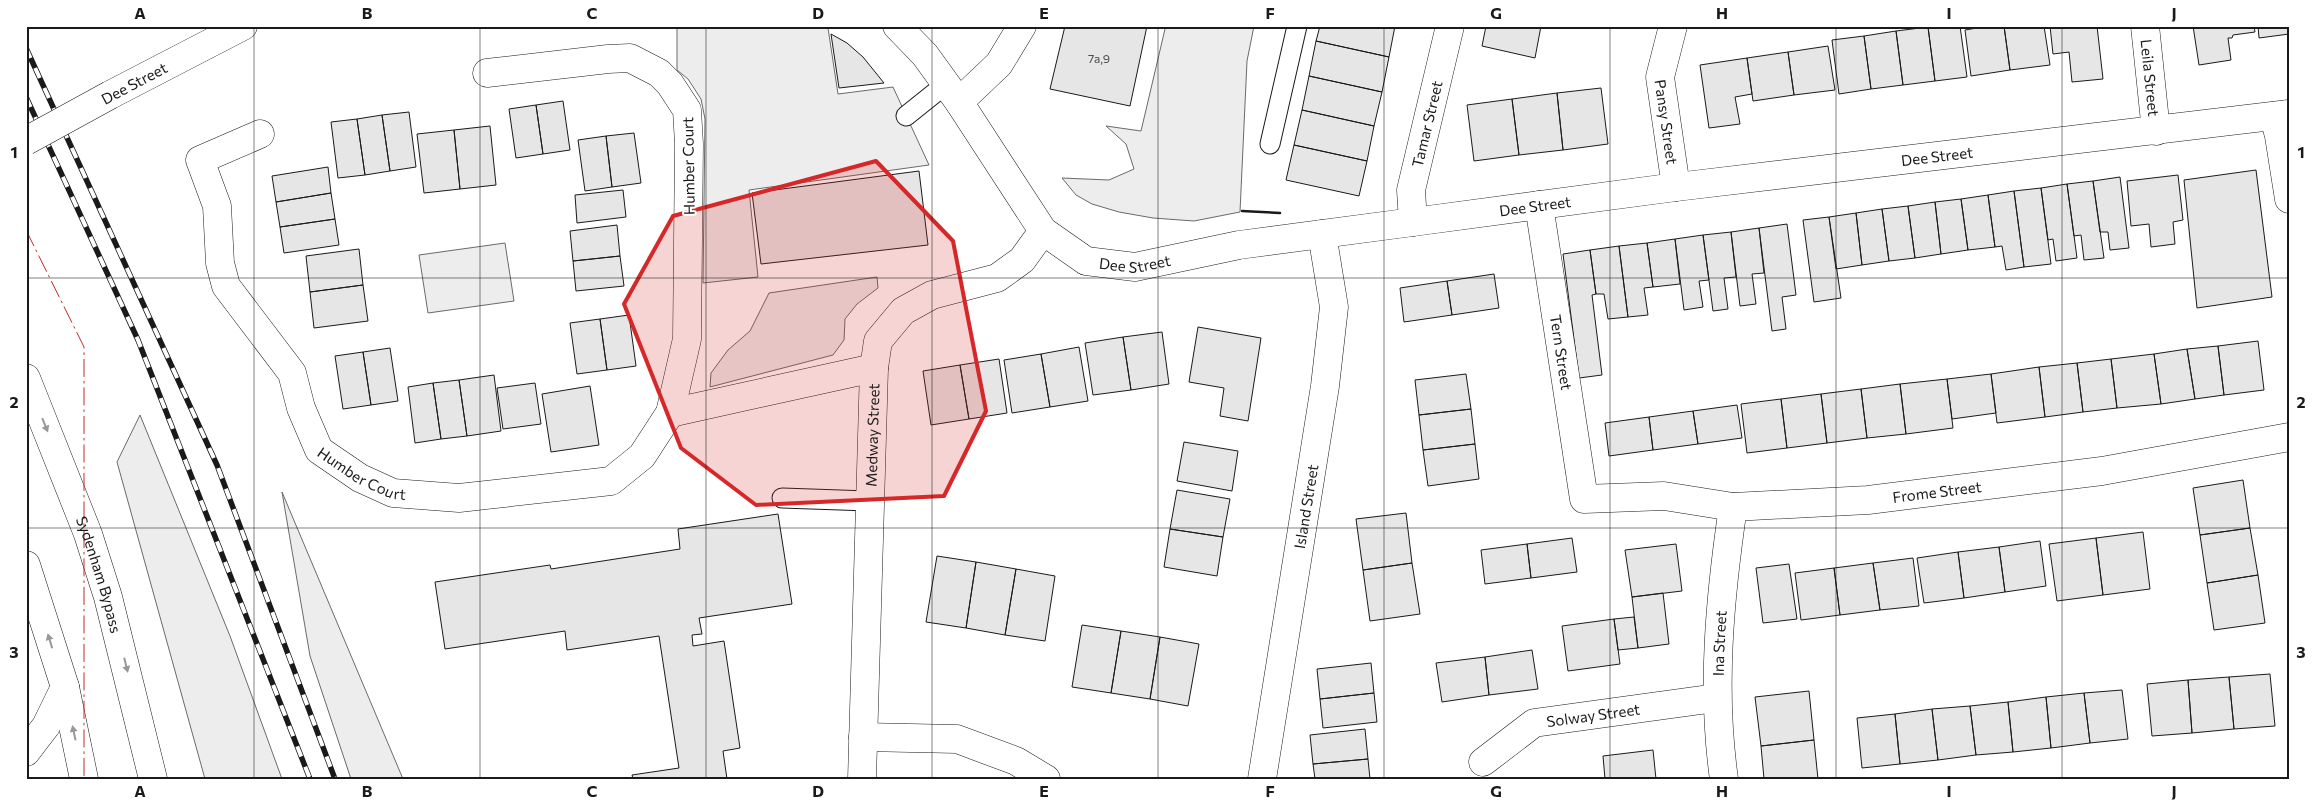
<svg xmlns="http://www.w3.org/2000/svg" width="2315" height="805" font-family="Commissioner,sans-serif">
<style>
.built{fill:#ededed;stroke:#6a6a6a}
.building{fill:#e6e6e6;stroke:#1a1a1a}
.lines{fill:none;stroke-linecap:round;stroke-linejoin:round}
.lane-casing{stroke:#1a1a1a;stroke-width:21}
.street-casing{stroke:#1a1a1a;stroke-width:29}
.secondary-casing{stroke:#1a1a1a;stroke-width:29}
.highway-casing{stroke:#1a1a1a;stroke-width:29}
.lane{stroke:#fff;stroke-width:19}
.street{stroke:#fff;stroke-width:28}
.secondary{stroke:#fff;stroke-width:28}
.highway{stroke:#fff;stroke-width:28}
.rail-casing{stroke:#1a1a1a;stroke-width:5.5}
.rail{stroke:#fff;stroke-width:4;stroke-dasharray:11;stroke-linecap:butt}
.secondary-bridge-casing{stroke:#1a1a1a;stroke-width:29;stroke-linecap:butt}
.secondary-bridge{stroke:#fff;stroke-width:28}
.wall{stroke:#1a1a1a;stroke-width:2.5}
.power{stroke:#c62828;stroke-width:1;stroke-dasharray:18 4 2.5 4;stroke-linecap:butt}
.oneway{fill:#989898}
.marked{fill:#d62828;fill-opacity:0.2;stroke:#d62828;stroke-width:4;stroke-linejoin:round}
.grid{fill:none;stroke:#1a1a1a;stroke-width:1;stroke-opacity:0.55}
.labels{text-anchor:middle;dominant-baseline:central;stroke-width:4;stroke-linejoin:round;paint-order:stroke}
.number-label{font-size:12px;fill:#4d4d4d}
.street-label{font-size:15px;fill:#1a1a1a;stroke:#fff}
.neatline{fill:none;stroke:#1a1a1a;stroke-width:2}
.grid-label{font-size:16px;text-anchor:middle;font-weight:bold;fill:#1a1a1a}
</style>
<rect width="100%" height="100%" fill="#fff"/>
<path class="built" d="M677 26 828 28 838 94 893 87 929 165 749 190 758 277 703 283 705 119 701 99 688 79 677 70Z
M1168 26H1254L1247 61 1240 212 1194 221 1153 218 1119 212 1092 204 1076 195 1062 178 1109 180 1134 169 1126 144 1106 126 1141 131 1165 29Z
M505 243 514 301 428 313 419 255Z
M877 277 878 288 857 304 845 319 844 340 833 355 710 387 711 373 728 350 750 331 769 293Z
M140 415 230 636 282 779H205L117 462Z
M282 492 403 779H351L310 656Z"/>
<path class="building" d="M1065 26H1147L1130 106 1050 89Z
M1320 26H1395L1389 57 1316 41Z
M1486 26H1541L1535 58 1482 46Z
M1960 26 1967 77 1935 81 1928 27Z
M1989 26H2004L2010 70 1971 76 1965 30Z
M2004 26H2044L2050 65 2010 70Z
M2050 26H2097L2103 79 2072 82 2069 52 2053 54Z
M2193 26H2254L2255 32 2233 35 2232 38H2228L2231 60 2199 65Z
M2258 26H2289V34L2259 38Z
M1928 27 1935 81 1903 85 1896 31Z
M1896 31 1903 85 1871 89 1864 36Z
M831 34 847 43 863 57 884 83 839 88Z
M1864 36 1871 89 1839 94 1832 40Z
M1316 41 1389 57 1382 92 1309 76Z
M1828 46 1835 90 1794 95 1788 52Z
M1788 52 1794 95 1753 101 1747 58Z
M1747 58 1752 94 1735 97 1740 124 1709 128 1700 65Z
M1309 76 1382 92 1374 126 1302 110Z
M1601 88 1608 144 1563 150 1557 93Z
M1557 93 1563 150 1519 155 1512 99Z
M1512 99 1519 155 1474 161 1467 105Z
M563 101 570 150 543 154 536 105Z
M536 105 543 154 516 158 509 109Z
M1302 110 1374 126 1367 161 1294 145Z
M409 112 416 167 390 171 382 115Z
M382 115 390 171 365 175 357 119Z
M357 119 365 175 338 178 331 122Z
M490 126 496 185 460 189 454 130Z
M454 130 460 189 424 193 417 134Z
M634 133 641 183 612 187 606 136Z
M606 136 612 187 585 191 578 140Z
M1294 145 1367 161 1359 196 1286 180Z
M328 167 331 193 276 202 272 176Z
M2256 170 2272 297 2197 308 2184 180Z
M919 171 928 245 761 264 752 193Z
M2178 175 2183 220 2173 222 2175 244 2151 247 2149 224 2131 226 2127 181Z
M2120 177 2129 248 2110 250 2108 232H2100L2093 181Z
M2093 181 2104 258 2084 260 2081 235 2074 236 2067 184Z
M2067 184 2077 258 2056 261 2053 239 2048 240 2041 188Z
M2041 188 2051 264 2024 267 2014 191Z
M623 190 626 217 577 223 575 195Z
M2014 191 2024 267 2006 270 2002 246 1995 247 1988 195Z
M331 193 335 219 280 227 276 202Z
M1988 195 1995 247 1968 250 1961 199Z
M1961 199 1968 250 1941 254 1935 202Z
M1935 202 1941 254 1915 258 1908 206Z
M1908 206 1915 258 1889 261 1882 209Z
M1882 209 1889 261 1862 265 1856 213Z
M1856 213 1862 265 1836 269 1829 217Z
M1829 217 1841 298 1814 302 1803 220Z
M335 219 339 245 284 253 280 227Z
M1787 224 1796 295 1782 297 1786 329 1772 331 1759 228Z
M617 225 620 256 573 261 570 231Z
M1759 228 1764 273 1752 274 1756 304 1740 306 1731 232Z
M1731 232 1736 277 1724 278 1728 309 1713 311 1703 235Z
M1703 235 1709 280 1699 281 1703 307 1684 310 1675 239Z
M1675 239 1680 284 1653 287 1647 243Z
M1647 243 1653 287 1644 288 1648 315 1628 317 1619 246Z
M1619 246 1628 317 1608 319 1604 294H1596L1590 250Z
M359 249 363 285 310 292 306 256Z
M1590 250 1596 294 1592 295 1602 375 1579 378 1563 254Z
M620 256 624 286 576 291 573 261Z
M1494 274 1499 308 1452 315 1447 281Z
M1447 281 1452 315 1404 322 1400 288Z
M363 285 368 321 314 328 310 292Z
M629 315 636 366 607 370 600 319Z
M600 319 607 370 577 374 570 323Z
M1198 327 1261 338 1248 421 1220 416 1224 388 1189 382Z
M1162 332 1169 384 1131 390 1123 337Z
M1123 337 1131 390 1093 395 1085 343Z
M2258 341 2264 390 2224 395 2218 346Z
M2218 346 2224 395 2195 399 2187 349Z
M1079 347 1088 401 1050 407 1041 354Z
M390 348 398 401 371 405 363 352Z
M2187 349 2195 399 2161 404 2154 354Z
M363 352 371 405 343 409 335 356Z
M1041 354 1050 407 1012 413 1004 360Z
M2154 354 2161 404 2117 408 2111 359Z
M999 359 1007 413 969 419 960 365Z
M2111 359 2117 408 2083 412 2077 363Z
M2077 363 2083 412 2045 417 2039 367Z
M960 365 969 419 931 425 923 371Z
M2039 367 2045 417 1997 423 1991 374Z
M1466 374 1471 409 1419 415 1415 380Z
M1991 374 1996 413 1952 419 1947 379Z
M494 375 501 431 467 436 459 380Z
M1947 379 1953 428 1906 434 1900 384Z
M459 380 467 436 441 439 433 383Z
M433 383 441 439 415 443 408 387Z
M535 383 541 424 503 429 497 388Z
M1900 384 1906 434 1867 438 1861 389Z
M590 386 599 445 551 452 542 394Z
M1861 389 1867 438 1827 443 1821 394Z
M1821 394 1827 443 1787 448 1781 399Z
M1781 399 1787 448 1747 453 1741 404Z
M1737 405 1742 438 1698 444 1693 411Z
M1471 409 1475 444 1423 450 1419 415Z
M1693 411 1698 444 1653 450 1649 417Z
M1649 417 1653 450 1609 456 1605 423Z
M1184 442 1238 451 1232 491 1177 481Z
M1475 444 1479 479 1428 486 1423 450Z
M2243 480 2250 528 2200 535 2193 488Z
M1177 490 1230 499 1223 537 1170 529Z
M1406 513 1412 563 1363 570 1356 519Z
M778 514 792 604 699 618 702 634 692 635 693 646 724 641 740 748 723 751 727 779H633L632 775 679 768 659 636 567 650 565 631 445 649 435 582 550 565 551 569 680 549 678 529Z
M2250 528 2258 575 2207 583 2200 535Z
M1170 529 1223 537 1217 576 1164 567Z
M2143 532 2150 589 2103 595 2096 538Z
M1572 538 1577 572 1531 578 1527 544Z
M2096 538 2103 595 2057 601 2049 544Z
M2040 541 2046 586 2005 592 1999 547Z
M1527 544 1531 578 1485 584 1481 550Z
M1676 544 1682 591 1632 597 1625 550Z
M1999 547 2005 592 1964 598 1958 552Z
M1958 552 1964 598 1924 603 1917 558Z
M937 556 976 562 966 628 926 622Z
M1913 558 1919 606 1880 610 1873 563Z
M976 562 1016 569 1005 635 966 628Z
M1412 563 1420 614 1370 621 1363 570Z
M1873 563 1880 610 1840 615 1834 568Z
M1789 564 1797 619 1763 623 1756 568Z
M1834 568 1840 615 1801 620 1795 573Z
M1016 569 1055 576 1045 641 1005 635Z
M2258 575 2265 623 2214 630 2207 583Z
M1663 593 1669 644 1638 648 1632 597Z
M1634 617 1638 648 1618 650 1614 619Z
M1614 619 1620 664 1568 671 1562 626Z
M1082 625 1121 631 1111 693 1072 687Z
M1121 631 1160 637 1150 699 1111 693Z
M1160 637 1199 644 1188 706 1150 699Z
M1532 650 1538 689 1489 695 1485 657Z
M1485 657 1489 695 1442 702 1436 663Z
M1371 663 1374 693 1320 699 1317 669Z
M2270 674 2275 726 2234 729 2229 677Z
M2229 677 2234 729 2192 733 2188 680Z
M2188 680 2192 733 2152 736 2147 684Z
M2122 690 2128 739 2090 743 2084 693Z
M1809 691 1814 740 1761 746 1755 697Z
M1374 693 1377 722 1323 728 1320 699Z
M2084 693 2090 743 2051 748 2046 697Z
M2046 697 2051 748 2013 752 2008 702Z
M2008 702 2013 752 1976 755 1970 706Z
M1970 706 1976 755 1938 760 1932 709Z
M1932 709 1938 760 1900 764 1895 714Z
M1895 714 1900 764 1862 768 1857 718Z
M1365 729 1368 759 1313 764 1310 735Z
M1814 740 1818 779H1764L1761 746Z
M1653 750 1656 779H1605L1603 756Z
M1368 759 1370 779H1315L1313 764Z"/>
<g class="lines">
<defs>
<path id="lane" d="M906 116 946 84
M1270 144 1297 26
M782 498 869 501"/>
<g id="street">
<path id="s1" d="M1673 26 1660 77 1676 187"/>
<path id="s2" d="M2145 26 2156 131"/>
<path d="M959 102 999 64 1022 26"/>
<path d="M2274 116 2279 136 2289 199"/>
<path id="s3" d="M260 134 200 160 217 206 220 263 226 286 292 373 301 408 319 450 360 478 393 493 459 498 611 481 642 456 670 413 687 339 689 144 687 110 670 84 659 73 630 58 608 59 487 73"/>
<path id="s4" d="M1539 205 1584 499 1664 496 1733 507 1868 500 2102 471 2289 437"/>
<path id="s5" d="M1413 222 1411 190 1450 26"/>
<path d="M670 413 874 368"/>
<path d="M863 737 957 739 1016 761 1046 779"/>
<path id="s6" d="M1483 762 1534 723 1716 698"/>
<path id="s7" d="M862 779 874 368 878 341 903 311 932 295 997 278 1022 260 1043 231"/>
<path id="s8" d="M1262 779 1325 386 1334 307 1322 234"/>
<path id="s9" d="M1724 779C1711 688 1720 596 1733 507"/>
</g>
<g id="secondary">
<path id="s10" d="M897 26 925 55 959 102 1043 231 1086 261 1135 267 1239 245 1413 222 1676 187 2289 114"/>
<path d="M110 95 243 26"/>
</g>
<g id="highway">
<path id="s11" d="M26 378 88 534 108 597 153 779"/>
<path d="M26 565 65 687 84 779"/>
<path d="M26 752 46 726 65 687"/>
</g>
</defs>
<use href="#lane" class="lane-casing"/>
<use href="#street" class="street-casing"/>
<use href="#secondary" class="secondary-casing"/>
<use href="#highway" class="highway-casing"/>
<use href="#lane" class="lane"/>
<use href="#street" class="street"/>
<use href="#secondary" class="secondary"/>
<use href="#highway" class="highway"/>
<defs>
<path id="rail" d="M26 48 217 465 335 779
M26 97 138 340 310 779"/>
</defs>
<use href="#rail" class="rail-casing"/>
<use href="#rail" class="rail"/>
<defs>
<path id="secondary-bridge" d="M26 141 110 95"/>
</defs>
<use href="#secondary-bridge" class="secondary-bridge-casing"/>
<use href="#secondary-bridge" class="secondary-bridge"/>
<path class="wall" d="M1242 211 1280 213"/>
<path class="power" d="M26 230 84 347V779"/>
</g>
<defs><path id="oneway-solid" d="M-6-.8H1V-3.2L6.5 0L1 3.2V.8H-6Z" transform="scale(1.25)"/></defs>
<g class="oneway">
<use href="#oneway-solid" transform="translate(45 425) rotate(68)"/>
<use href="#oneway-solid" transform="translate(50 641) rotate(-107)"/>
<use href="#oneway-solid" transform="translate(126 665) rotate(76)"/>
<use href="#oneway-solid" transform="translate(74 733) rotate(-102)"/>
</g>
<path class="marked" d="M876 161 953 241 986 411 944 496 756 505 681 448 624 304 673 216Z"/>
<path class="grid" d="M254 26V779M480 26V779M706 26V779M932 26V779M1158 26V779M1384 26V779M1610 26V779M1836 26V779M2062 26V779M26 278H2289M26 528H2289"/>
<g class="labels">
<g class="number-label">
<text x="1099" y="58">7a,9</text>
</g>
<g class="street-label">
<text stroke="none"><textPath href="#s2" startOffset="52">Leila Street</textPath></text>
<text transform="translate(134 83) rotate(-28)">Dee Street</text>
<text stroke="none"><textPath href="#s1" startOffset="98">Pansy Street</textPath></text>
<text stroke="none"><textPath href="#s5" startOffset="100">Tamar Street</textPath></text>
<text stroke="none"><textPath href="#s10" startOffset="1164">Dee Street</textPath></text>
<text transform="translate(688 166) rotate(-91)">Humber Court</text>
<text stroke="none"><textPath href="#s10" startOffset="759">Dee Street</textPath></text>
<text stroke="none"><textPath href="#s10" startOffset="354">Dee Street</textPath></text>
<text stroke="none"><textPath href="#s4" startOffset="149">Tern Street</textPath></text>
<text stroke="none"><textPath href="#s7" startOffset="344">Medway Street</textPath></text>
<text stroke="none"><textPath href="#s3" startOffset="436">Humber Court</textPath></text>
<text stroke="none"><textPath href="#s4" startOffset="652">Frome Street</textPath></text>
<text stroke="none"><textPath href="#s8" startOffset="276">Island Street</textPath></text>
<text stroke="none"><textPath href="#s11" startOffset="210">Sydenham Bypass</textPath></text>
<text stroke="none"><textPath href="#s9" startOffset="136">Ina Street</textPath></text>
<text stroke="none"><textPath href="#s6" startOffset="124">Solway Street</textPath></text>
</g>
</g>
<rect width="2315" height="805" fill="none" stroke="#ffffff" stroke-width="55"/>
<rect x="28" y="28" width="2260" height="750" class="neatline"/>
<g class="grid-label">
<text x="140" y="19">A</text>
<text x="367" y="19">B</text>
<text x="592" y="19">C</text>
<text x="818" y="19">D</text>
<text x="1044" y="19">E</text>
<text x="1270" y="19">F</text>
<text x="1496" y="19">G</text>
<text x="1722" y="19">H</text>
<text x="1949" y="19">I</text>
<text x="2174" y="19">J</text>
<text x="14" y="158">1</text>
<text x="2301" y="158">1</text>
<text x="14" y="408">2</text>
<text x="2301" y="408">2</text>
<text x="14" y="658">3</text>
<text x="2301" y="658">3</text>
<text x="140" y="797">A</text>
<text x="367" y="797">B</text>
<text x="592" y="797">C</text>
<text x="818" y="797">D</text>
<text x="1044" y="797">E</text>
<text x="1270" y="797">F</text>
<text x="1496" y="797">G</text>
<text x="1722" y="797">H</text>
<text x="1949" y="797">I</text>
<text x="2174" y="797">J</text>
</g>
</svg>
